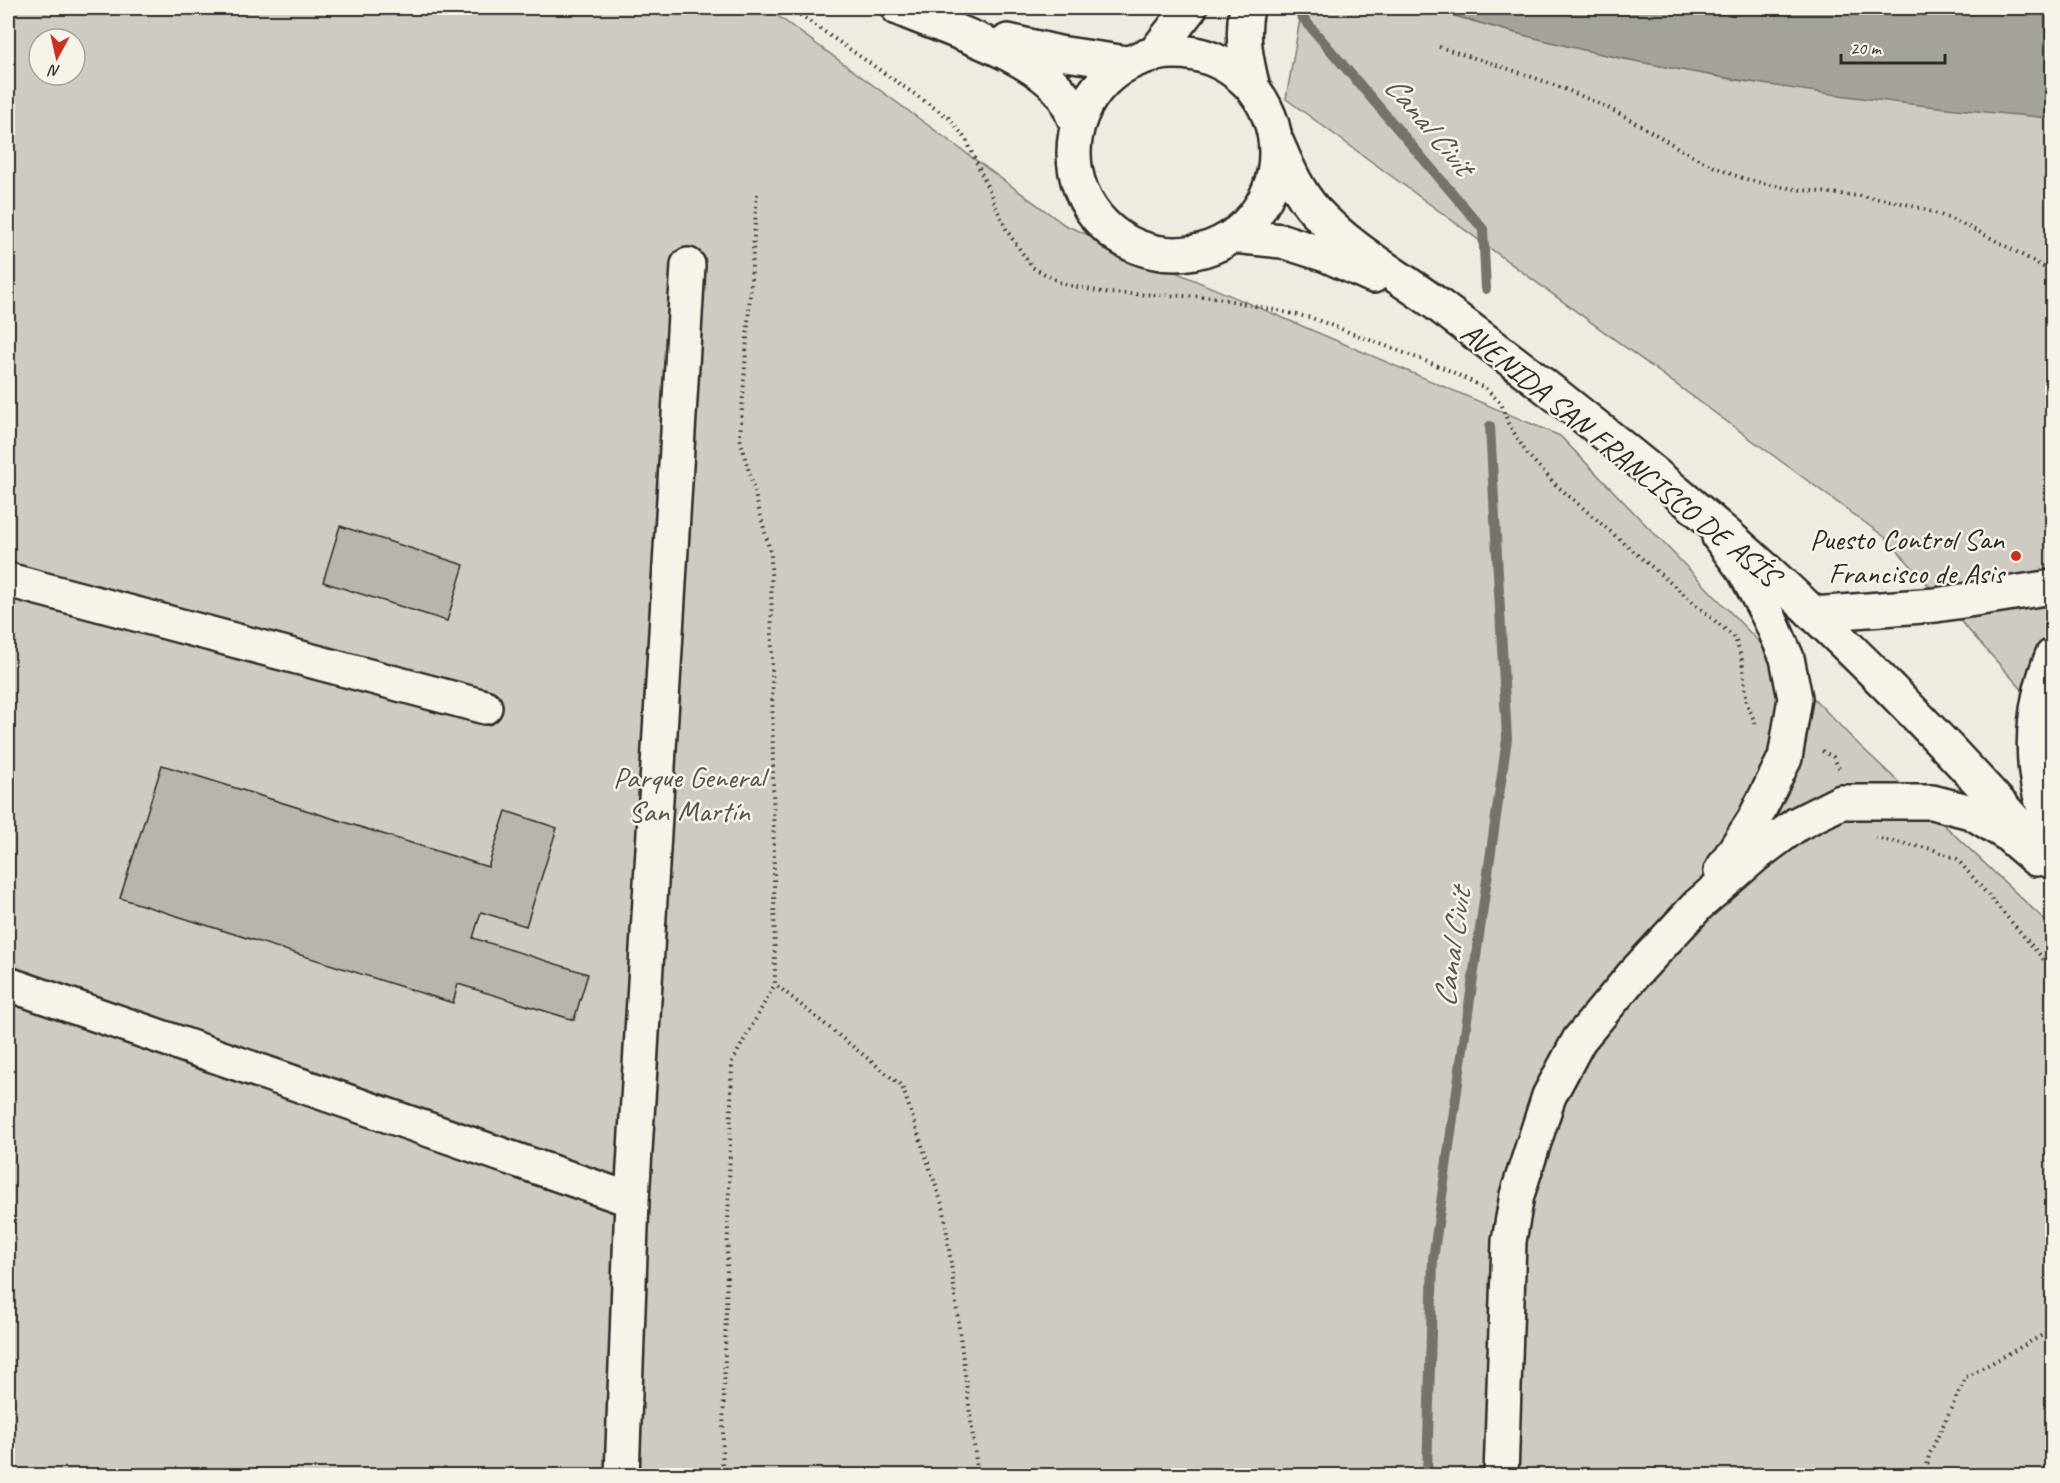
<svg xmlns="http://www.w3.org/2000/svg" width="2060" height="1483" font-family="Caveat,sans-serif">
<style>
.green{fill:#cfcbc2;stroke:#7d7b76;stroke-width:1.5;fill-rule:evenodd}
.water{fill:#a4a29a;stroke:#74726e;stroke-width:1.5}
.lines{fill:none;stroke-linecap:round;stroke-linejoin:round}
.stream{stroke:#74726e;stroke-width:10}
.building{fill:#b8b5ae;stroke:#2b2b2b;stroke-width:1.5}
.minor-casing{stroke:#2b2b2b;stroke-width:38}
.major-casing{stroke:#2b2b2b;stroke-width:38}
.path{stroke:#2b2b2b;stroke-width:4;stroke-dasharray:1.5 4.5;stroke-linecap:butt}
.minor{stroke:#f7f3e8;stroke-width:33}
.major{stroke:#f7f3e8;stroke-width:33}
.poi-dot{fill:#c8321e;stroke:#f7f3e8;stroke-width:2}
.labels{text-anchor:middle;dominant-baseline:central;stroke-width:5;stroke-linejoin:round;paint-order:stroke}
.street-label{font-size:30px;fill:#2b2b2b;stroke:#f7f3e8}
.poi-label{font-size:30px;fill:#2b2b2b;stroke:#f7f3e8;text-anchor:end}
.park-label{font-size:30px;fill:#545351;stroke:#f7f3e8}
.water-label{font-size:32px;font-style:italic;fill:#555552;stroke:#f7f3e8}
</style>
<rect width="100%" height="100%" fill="#efebe0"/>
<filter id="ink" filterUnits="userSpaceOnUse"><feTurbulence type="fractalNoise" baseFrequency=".0167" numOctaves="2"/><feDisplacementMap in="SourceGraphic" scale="12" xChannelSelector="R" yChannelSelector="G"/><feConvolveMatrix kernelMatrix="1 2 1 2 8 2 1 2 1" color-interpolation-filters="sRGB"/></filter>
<g filter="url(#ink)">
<path class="green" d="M8 8H767L1065 225 1560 436 1853 739 2052 927V1475H8ZM39 39H75V75H39Z
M1302 8H1427L1515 33 1619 58 1742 81 2052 118V723L1886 538 1286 99Z"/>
<path class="water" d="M1427 8H2052V118C1908 106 1763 88 1621 58 1555 45 1491 26 1427 8Z"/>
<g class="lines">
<path class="stream" d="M1297 8V11L1483 229 1486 289
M1427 1476 1433 1259 1507 739 1490 426"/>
</g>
<path class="building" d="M340 526 464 565 447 621 323 582Z
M162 765 488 867 506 811 557 828 526 926 481 912 473 938 588 974 574 1020 458 984 453 1003 120 898Z"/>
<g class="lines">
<defs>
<path id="minor" d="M1719 537 1745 572 1770 619 1787 658 1795 698 1785 758 1754 820 1721 871
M8 580 485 707
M1813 614 1936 605 2052 587
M2052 656C2030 709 2027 776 2052 828
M8 984 632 1200
M622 1476 632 1200 688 265
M1501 1476 1509 1241 1517 1195 1549 1096 1579 1040 1633 975 1698 905 1757 854 1797 824 1841 802H1932L1971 812 2007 834 2036 859"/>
<path id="major" d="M898 8C946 29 1033 54 1063 95 1069 104 1072 115 1077 124
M1247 8C1241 36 1246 60 1253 88
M1008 41 1059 53 1127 63
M1074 153a101 101 0 1 1 202 0a101 101 0 1 1-202 0Z
M1154 54 1190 8
M1276 141C1287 166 1297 191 1315 211 1350 249 1397 275 1438 305 1527 371 1615 440 1699 511 1826 618 1943 739 2052 862
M1233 236 1282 241 1326 255 1373 276"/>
</defs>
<use href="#minor" class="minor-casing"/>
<use href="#major" class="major-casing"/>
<path class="path" d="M790 8 949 118 966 139 1007 231 1032 267 1063 284 1106 293 1213 297 1312 318 1444 368 1485 388 1501 403 1508 423 1527 454 1556 485 1735 638 1742 660 1747 704 1756 725
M1043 13 1061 8
M1439 47C1500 66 1561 84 1618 113 1662 136 1696 163 1743 178 1788 192 1840 192 1887 200 1948 211 1999 242 2052 272
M757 194 740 438 771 555 775 984 902 1086 944 1210 978 1476
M1822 751 1833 757 1839 768
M1875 838 1932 849 1957 859 2052 969
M722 1476 732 1062 775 984
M1925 1476 1929 1455 1966 1377 2052 1330"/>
<use href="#minor" class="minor"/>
<use href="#major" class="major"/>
</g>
</g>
<circle class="poi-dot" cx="2016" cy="556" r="6"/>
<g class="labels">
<g class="street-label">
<text transform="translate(1620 454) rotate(39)">AVENIDA SAN FRANCISCO DE ASÍS</text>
</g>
<g class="poi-label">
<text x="2004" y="539">Puesto Control San<tspan x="2004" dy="34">Francisco de Asis</tspan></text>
</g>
<g class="park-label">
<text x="689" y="777">Parque General<tspan x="689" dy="34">San Martín</tspan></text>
</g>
<g class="water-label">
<text transform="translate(1429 125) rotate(50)">Canal Civit</text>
<text transform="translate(1452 948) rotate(-82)">Canal Civit</text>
</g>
</g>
<rect width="2060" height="1483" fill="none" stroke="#f7f3e8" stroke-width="30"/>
<rect x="15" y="15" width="2030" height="1453" fill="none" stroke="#2b2b2b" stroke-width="2" filter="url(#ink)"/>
<g transform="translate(57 57) rotate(188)"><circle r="28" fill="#f7f3e8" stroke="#a5a39c" stroke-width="1.5"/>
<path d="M0-4.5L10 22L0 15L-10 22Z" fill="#c8321e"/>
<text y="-9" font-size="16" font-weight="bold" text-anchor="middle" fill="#2b2b2b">N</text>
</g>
<path d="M1841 54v9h104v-9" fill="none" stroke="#2b2b2b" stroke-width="3"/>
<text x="1850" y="54" font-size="18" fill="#2b2b2b" stroke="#f7f3e8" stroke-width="4.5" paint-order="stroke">20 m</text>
</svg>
